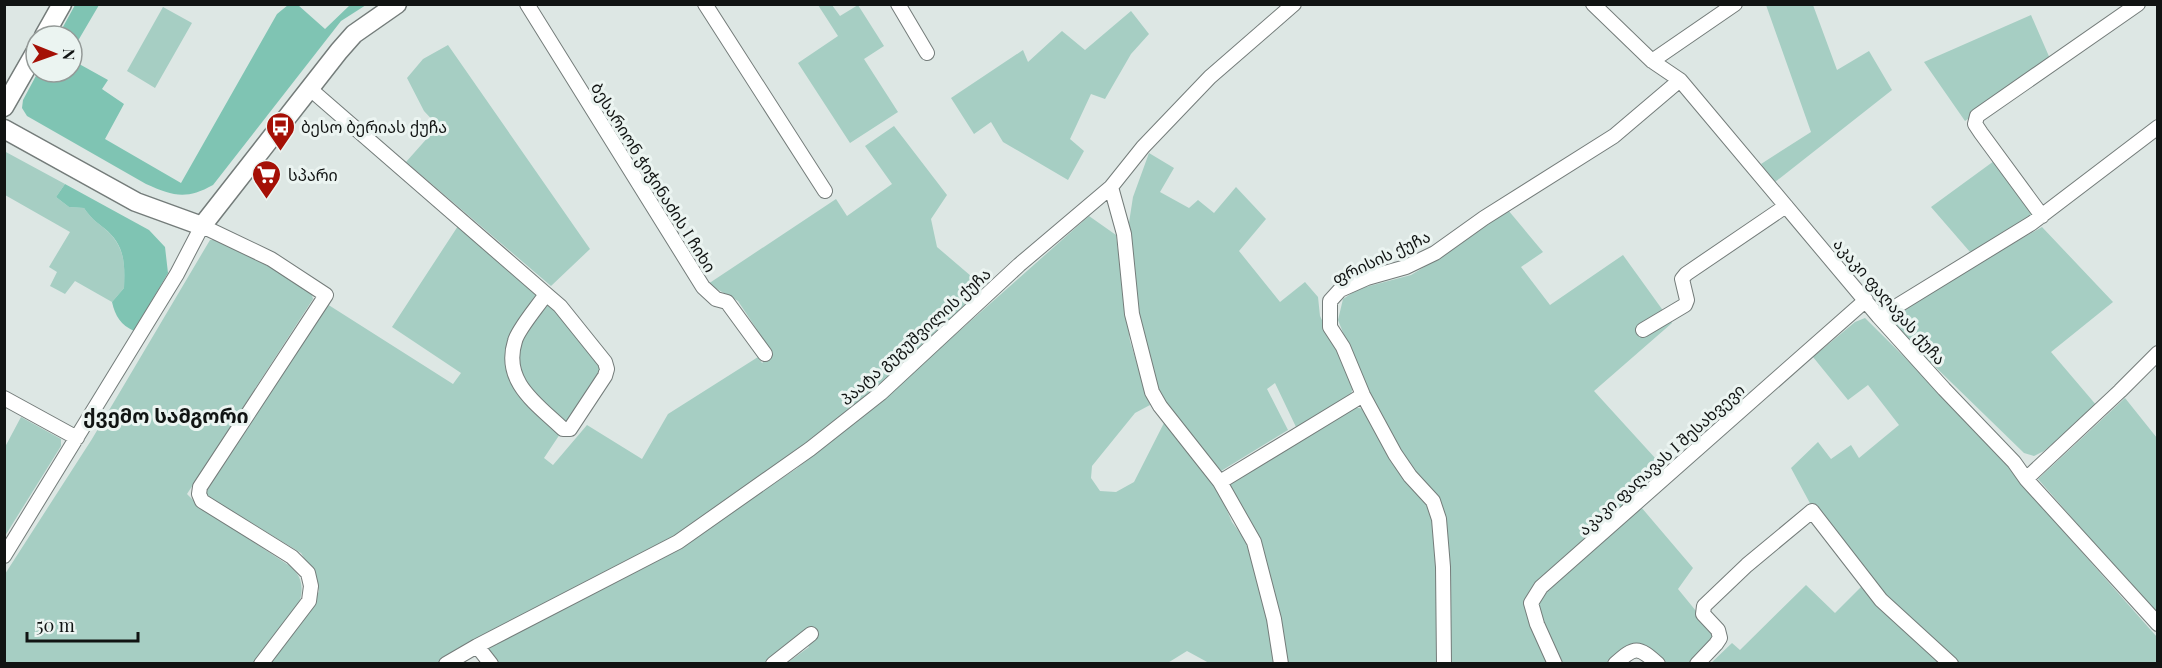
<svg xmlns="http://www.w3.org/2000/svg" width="2162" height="668" font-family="'Playfair Display','Noto Sans Georgian',serif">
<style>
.green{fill:#a6cec3}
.forest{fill:#7fc4b3}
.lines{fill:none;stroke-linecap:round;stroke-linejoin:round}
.street-casing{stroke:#747c7a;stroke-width:16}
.secondary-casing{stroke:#747c7a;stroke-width:21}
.street{stroke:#fff;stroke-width:14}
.secondary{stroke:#fff;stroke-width:18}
.labels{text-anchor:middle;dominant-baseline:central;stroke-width:6;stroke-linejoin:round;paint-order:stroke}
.poi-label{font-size:16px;fill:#111413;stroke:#ebf4f1;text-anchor:start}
.street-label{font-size:16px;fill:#111413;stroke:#ebf4f1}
.quarter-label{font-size:20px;font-weight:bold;fill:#111413;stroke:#ebf4f1}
</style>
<rect width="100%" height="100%" fill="#dde7e4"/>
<path class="green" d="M818 5H832L840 16 858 5 884 46 864 59 898 112 850 143 798 63 838 36Z
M1766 5H1813L1837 70 1869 51 1892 90 1775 182 1761 164 1811 132Z
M163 7 192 23 155 88 127 71Z
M1131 11 1149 34 1131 54 1105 99 1091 94 1070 139 1084 151 1068 180 1003 142 991 122 974 134 951 98 1023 50 1028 62 1062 31 1085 50Z
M2031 15 2051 61 1965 121 1924 62Z
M448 45 590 249 551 286 406 162 438 126 424 111 407 78 423 59Z
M894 126 947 195 931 219 937 247 985 288 885 384 795 456 677 539 504 626 437 663H269L310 611 319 591 314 574 301 553 207 496 206 487 327 304 453 384 461 373 392 327 458 226 552 306 601 368 600 374 544 458 553 465 587 425 642 459 668 414 758 357 762 363 773 354 738 301 708 284 836 199 847 216 892 184 865 146Z
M4 151 65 184 56 197 69 207 84 208C90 217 96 222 104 228 125 246 125 263 124 288L112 302 75 281 65 294 50 286 57 272 49 267 70 232 5 195Z
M1149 153 1174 168 1160 192 1189 208 1198 200 1214 213 1236 187 1266 219 1239 251 1280 302 1305 282 1318 297 1320 316 1353 384 1351 396 1296 427 1275 383 1267 389 1288 430 1221 471 1169 411 1156 392 1137 313 1128 229 1133 197Z
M1994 161 2034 209 2029 222 1970 252 1931 207Z
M1508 210 1543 252 1521 267 1550 305 1623 255 1672 323 1594 391 1666 470 1537 581 1526 599 1532 630 1549 663H1448L1445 524 1439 496 1417 474 1400 451 1366 390 1338 320 1343 299 1358 289 1411 275 1455 248Z
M1089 216 1116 235 1130 341 1150 405 1135 413 1092 466 1091 478 1100 491 1116 492 1134 482 1166 419 1216 485 1232 522 1251 548 1268 623 1273 663H1209L1187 651 1166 664 787 663 809 647 802 638 767 663 498 664 489 654V646L682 544 796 469 878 403Z
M2042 227 2113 302 2051 352 2097 406 2044 451 2034 456 2024 453 1884 317Z
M210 240H223L311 291 313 299 187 494 200 507 290 566C293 569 297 573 299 577 312 605 273 643 257 663L5 664V574L92 439Z
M1865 318 2008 460 2033 497 2157 637V663H1958L1890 602 1812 507 1791 468 1818 442 1831 459 1851 445 1859 458 1899 425 1868 385 1848 400 1813 357 1855 322Z
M2125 398 2157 438V615L2038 479Z
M1354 407 1364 409 1391 462 1430 506 1434 523 1439 595V663H1286L1276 606 1229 488 1230 481Z
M21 417 61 439V446L5 536V447Z
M1641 507 1693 568 1678 589 1714 633 1715 640 1691 663H1662L1647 650 1613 663H1563L1541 623 1536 604 1545 589Z
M1806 585 1835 613 1863 585 1943 664H1710L1732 643 1740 650Z"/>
<path class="forest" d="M75 5H99L72 51V36H58Z
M288 5H298L325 29 350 5H366L341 21 213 185C186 200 173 196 146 184L27 116 22 108 23 100 38 72H72V60L108 80 102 89 124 104 105 139 181 183 277 14Z
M65 184 149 230 165 247 168 273 134 331C121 325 115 316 112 302L124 288C125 263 125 245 104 228 96 222 90 217 84 208L69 207 56 197Z"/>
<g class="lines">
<defs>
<path id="street" d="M527 4 703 287 716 299 727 302 765 354
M705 4 825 191
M898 4 927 53
M1593 4 1652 61 1680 80 1879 317 1944 389 2014 462 2026 479 2158 624
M1652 61 1735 4
M309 88 546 294 560 306 605 362 607 369 605 376 570 429H563C537 404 502 382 515 341 518 329 539 305 546 294
M1111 187 1124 234 1132 314 1152 392 1160 406 1220 482 1254 542 1274 619 1281 664
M2042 216 1981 133 1975 124 1977 116 2138 4
M1879 317 2032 223 2158 127
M1643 330 1685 305 1687 300 1682 279 1686 274 1786 206
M4 398 77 438
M2026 479 2120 391 2158 353
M1220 482 1363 395
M4 556 177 274 202 226 271 259 326 295 200 487 199 494 202 501 292 557 308 573 311 586 309 601 261 664
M477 646 491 664
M446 664 477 646 678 542 810 449 881 393 1019 265 1111 187 1143 147 1210 77 1294 4
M773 664 811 634
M1444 664 1443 567 1439 519 1433 501 1410 476 1395 454 1363 395 1343 347 1330 327V301L1340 290 1367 278 1406 267 1435 253 1484 218 1614 136 1680 80
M1555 664 1537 624 1531 603 1541 587 1866 300
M1615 664C1635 646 1638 646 1658 664
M1697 664 1716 644 1720 638 1718 630 1703 614 1704 606 1747 565 1812 511 1881 600 1951 664"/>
<path id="secondary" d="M44 36 62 4
M4 107 36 51
M4 129 136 202 202 226 339 51 354 34 397 4"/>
</defs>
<use href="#street" class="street-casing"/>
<use href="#secondary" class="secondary-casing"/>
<use href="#street" class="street"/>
<use href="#secondary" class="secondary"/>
</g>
<defs>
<symbol id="bus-pin" viewBox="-11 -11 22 30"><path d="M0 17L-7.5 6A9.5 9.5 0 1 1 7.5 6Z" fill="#a51006" stroke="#ebf4f1"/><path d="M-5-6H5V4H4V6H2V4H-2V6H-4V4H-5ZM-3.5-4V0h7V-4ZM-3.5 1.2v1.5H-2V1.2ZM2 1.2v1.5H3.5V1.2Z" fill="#fff"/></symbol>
<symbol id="supermarket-pin" viewBox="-11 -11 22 30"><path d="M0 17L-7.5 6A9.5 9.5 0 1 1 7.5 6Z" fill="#a51006" stroke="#ebf4f1"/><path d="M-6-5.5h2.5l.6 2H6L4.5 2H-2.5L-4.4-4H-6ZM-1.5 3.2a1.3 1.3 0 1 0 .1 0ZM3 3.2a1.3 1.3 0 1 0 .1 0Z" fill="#fff"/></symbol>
</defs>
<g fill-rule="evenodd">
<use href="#bus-pin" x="264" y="110" width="33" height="45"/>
<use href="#supermarket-pin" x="250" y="158" width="33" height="45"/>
</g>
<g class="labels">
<g class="poi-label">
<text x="301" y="126">ბესო ბერიას ქუჩა</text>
<text x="288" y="174">სპარი</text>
</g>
<g class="street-label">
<text transform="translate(654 177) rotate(58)">ბესარიონ ჭიჭინაძის I ჩიხი</text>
<text transform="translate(1381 257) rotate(-25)">ფრისის ქუჩა</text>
<text transform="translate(1890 301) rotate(49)">აკაკი ფაღავას ქუჩა</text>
<text transform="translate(915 336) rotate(-42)">პაატა გუგუშვილის ქუჩა</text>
<text transform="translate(1661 459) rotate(-42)">აკაკი ფაღავას I შესახვევი</text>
</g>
<g class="quarter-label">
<text x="166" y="414">ქვემო სამგორი</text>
</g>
</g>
<rect width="2162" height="668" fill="none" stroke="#111413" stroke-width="12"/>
<g transform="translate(54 54) rotate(91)"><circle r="28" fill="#ebf4f1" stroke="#949a98" stroke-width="1.5"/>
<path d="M0-4.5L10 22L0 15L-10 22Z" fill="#a51006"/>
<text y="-9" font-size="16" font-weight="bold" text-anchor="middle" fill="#111413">N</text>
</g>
<path d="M27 632v9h111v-9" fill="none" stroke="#111413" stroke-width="3"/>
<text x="36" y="632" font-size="18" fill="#111413" stroke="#ebf4f1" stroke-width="4.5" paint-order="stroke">50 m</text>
</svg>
